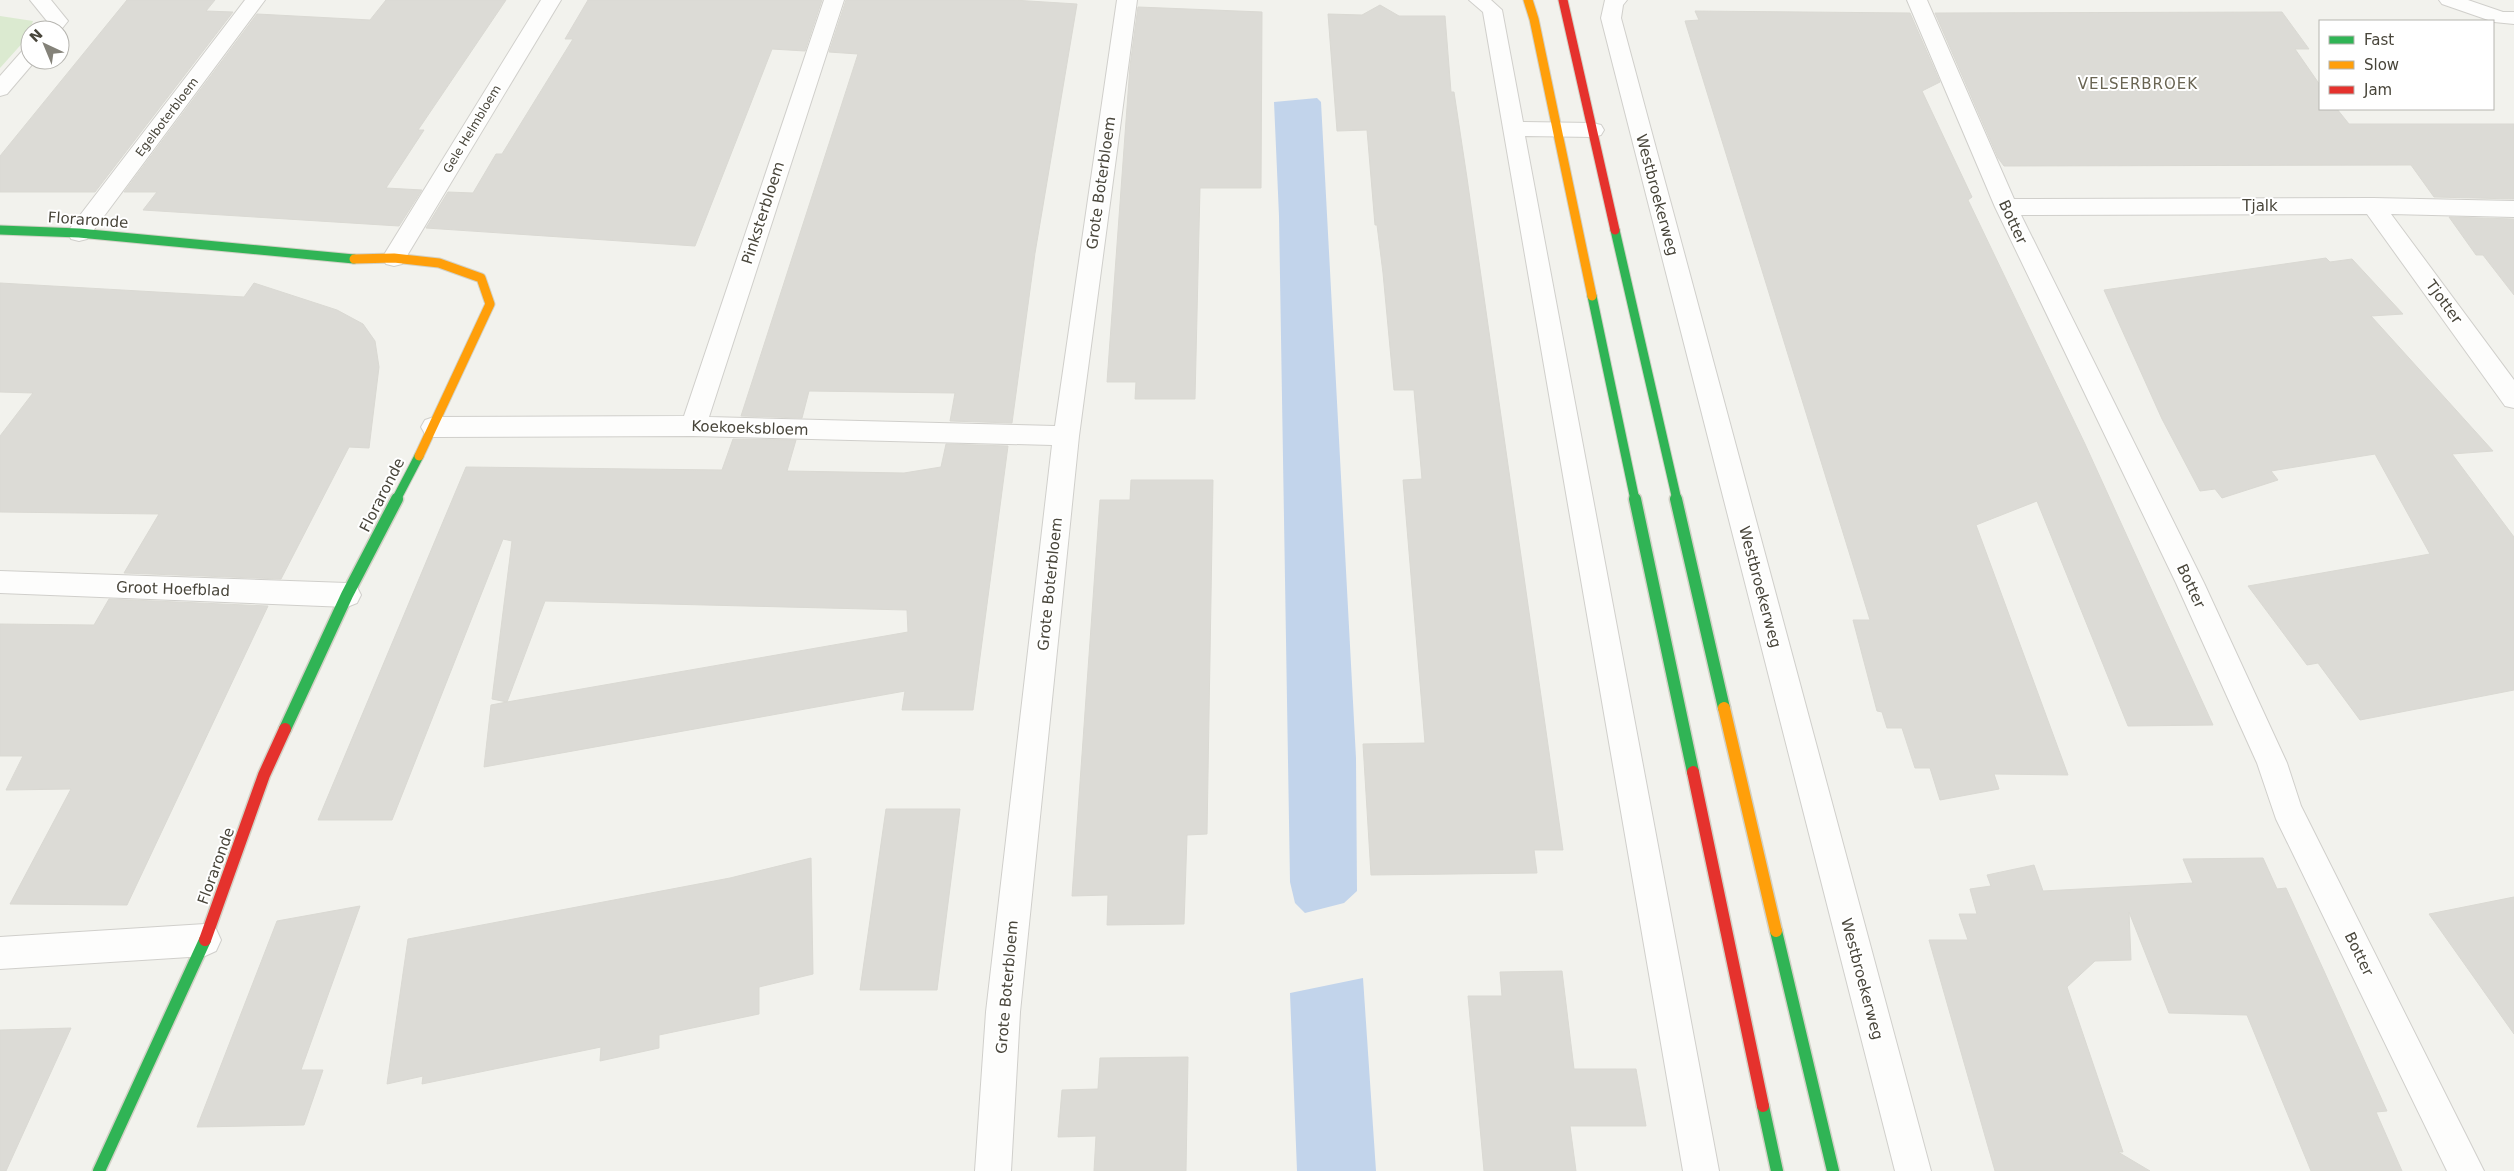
<svg xmlns="http://www.w3.org/2000/svg" width="2514" height="1171" font-family="'DejaVu Sans',sans-serif">
<style>
.green{fill:#dbead0}
.water{fill:#c2d4eb}
.building{fill:#dcdbd6;stroke:#dad9d3;fill-rule:evenodd}
.lines{fill:none;stroke-linecap:round;stroke-linejoin:round}
.street-casing{stroke:#d0cfcb;stroke-width:2}
.fast-far1-casing{stroke:#d2d1c6;stroke-width:11}
.fast-casing{stroke:#d2d1c6;stroke-width:15}
.slow-far1-casing{stroke:#d2d1c6;stroke-width:11}
.slow-casing{stroke:#d2d1c6;stroke-width:15}
.jam-far1-casing{stroke:#d2d1c6;stroke-width:11}
.jam-casing{stroke:#d2d1c6;stroke-width:15}
.street{fill:#fdfdfc;fill-rule:evenodd}
.fast-far1{stroke:#30b455;stroke-width:9}
.fast{stroke:#30b455;stroke-width:12}
.slow-far1{stroke:#ff9f0a;stroke-width:9}
.slow{stroke:#ff9f0a;stroke-width:12}
.jam-far1{stroke:#e5322d;stroke-width:9}
.jam{stroke:#e5322d;stroke-width:12}
.labels{text-anchor:middle;dominant-baseline:central;stroke-width:4;stroke-linejoin:round;paint-order:stroke}
.far-street-label{font-size:12px;fill:#48453a;stroke:#fff}
.far-quarter-label{font-size:15px;letter-spacing:1px;fill:#696452;stroke:#fff}
.street-label{font-size:15px;fill:#48453a;stroke:#fff}
</style>
<rect width="100%" height="100%" fill="#f2f2ed"/>
<path class="green" d="M0 16 33 21 26 39 0 68Z"/>
<path class="water" d="M1317 98 1321 102 1356 758 1357 891 1344 903 1305 913 1295 903 1290 882 1279 216 1274 102Z
M1363 978 1376 1171H1297L1290 993Z"/>
<path class="building" d="M127 0H215L206 11 233 12 95 192H0V156Z
M386 0H506L418 130H424L386 188 422 190 399 226 143 210 157 192H124L257 14 370 20Z
M588 0H822L805 51 772 49 695 246 426 228 448 192 473 193 496 154H502L573 39H565Z
M846 0H1013L1077 4 1035 253 1012 423 950 421 955 393 809 391 802 418 741 416 858 54 829 52Z
M1380 5 1399 16H1445L1451 92H1454L1467 178 1563 850H1534L1537 873 1371 875 1363 744 1425 743 1403 480 1422 479 1414 390H1394L1383 273 1377 225H1375L1367 130 1337 131 1328 14 1362 15Z
M1138 7 1262 12 1261 188H1200L1195 399H1135L1136 382H1107L1130 66Z
M1695 11 1910 13 1940 82 1922 91 1972 197 1968 200 2085 444 2213 725 2128 726 2037 501 1976 525 2068 775 1994 774 1999 789 1940 800 1930 768H1915L1902 728H1887L1882 712 1877 711 1853 620H1870L1685 21 1699 20Z
M2282 12 2309 49H2295L2320 85V109H2337L2349 124H2514V199L2434 197 2411 165 2004 166 1998 158 1935 13Z
M2449 217 2514 219V295L2483 255H2476Z
M2326 258 2330 262 2352 259 2403 314 2371 316 2493 451 2452 454 2514 537V690L2360 720 2318 663 2307 665 2248 586 2430 554 2375 454 2271 471 2278 480 2222 498 2215 489 2200 491 2162 419 2104 290Z
M0 283 244 297 254 283 337 310 363 324 375 341 379 367 369 448 349 447 281 579 124 573 159 514 0 512V436L33 393 0 392Z
M733 439 796 440 787 471 904 473 941 467 946 444 1008 446 973 710H902L905 691 484 767 491 705 507 702 492 699 512 541 503 539 392 820H318L466 467 722 470ZM545 601 907 610 908 632 507 702Z
M1131 480H1213L1207 834 1187 835 1184 924 1107 925 1108 895 1072 896 1100 500H1130Z
M109 599 268 606 127 905 10 904 71 789 6 790 23 756H0V624L94 625Z
M886 809H960L937 990H860Z
M811 858 813 974 759 987V1014L659 1035V1048L600 1061 601 1047 422 1084 423 1076 387 1084 408 939 730 878Z
M2263 858 2277 889 2286 888 2324 971 2387 1111 2376 1112 2402 1171H2311L2247 1015 2169 1013 2129 912 2131 960 2095 961 2067 987 2123 1152H2118L2150 1171H1995L1929 940H1968L1959 914H1977L1970 889 1991 886 1987 875 2034 865 2043 891 2193 883 2183 859Z
M2514 897V1034L2429 914Z
M360 906 301 1070H323L304 1125 197 1127 277 921Z
M1562 971 1574 1069H1636L1646 1126H1570L1576 1171H1484L1468 996H1502L1500 972Z
M71 1028 6 1171H0V1030Z
M1188 1057 1186 1171H1094L1096 1136 1058 1137 1062 1090 1098 1089 1100 1058Z"/>
<g class="lines">
<defs>
<path id="street" d="M30 0H51L68 21 60 31 40 30 47 21Z
M245 0H265L87 239 79 241 71 239 68 233 71 227Z
M541 0H561L402 264 394 266 386 264 382 258Z
M824 0H844L709 417 1055 426 1117 0H1137L1079 436 1020 1012 1011 1171H975L986 1012 1052 445 693 436 434 437 425 434 421 427 425 420 434 417 684 416Z
M1469 0H1491L1502 10 1523 122 1593 123 1601 125 1604 130 1601 135 1593 137 1525 136 1719 1171H1683L1483 12Z
M1605 0H1627L1623 5 1621 18 1931 1171H1895L1601 18Z
M1907 0H1927L2014 199 2373 198 2514 201V217L2391 214 2514 380V408L2505 406 2367 214 2021 215 2204 583 2287 763 2301 806 2484 1171H2447L2276 819 2257 763 2176 583 1995 207Z
M2439 0H2468L2503 12H2514V24L2494 22 2442 4Z
M30 48V60H36L7 94 0 96V76L23 50Z
M0 571 347 583 357 587 361 595 357 603 347 607 0 593Z
M205 924 216 929 221 940 216 951 205 956 0 969V937Z"/>
<path id="fast-far1" d="M0 230 79 233 354 259
M1615 230 1677 500
M1592 296 1635 500
M396 500 419 456"/>
<path id="fast" d="M1635 499 1693 772
M1676 499 1724 708
M285 729 347 595 397 499
M1776 931 1833 1171
M1763 1106 1777 1171
M99 1171 205 940"/>
<path id="slow-far1" d="M1528 0 1534 19 1592 296
M354 259 394 258 439 263 481 278 490 304 419 456"/>
<path id="slow" d="M1724 708 1776 931"/>
<path id="jam-far1" d="M1563 0 1615 230"/>
<path id="jam" d="M1693 772 1763 1106
M205 940 264 775 285 729"/>
</defs>
<use href="#street" class="street-casing"/>
<use href="#fast-far1" class="fast-far1-casing"/>
<use href="#fast" class="fast-casing"/>
<use href="#slow-far1" class="slow-far1-casing"/>
<use href="#slow" class="slow-casing"/>
<use href="#jam-far1" class="jam-far1-casing"/>
<use href="#jam" class="jam-casing"/>
<use href="#street" class="street"/>
<use href="#fast-far1" class="fast-far1"/>
<use href="#fast" class="fast"/>
<use href="#slow-far1" class="slow-far1"/>
<use href="#slow" class="slow"/>
<use href="#jam-far1" class="jam-far1"/>
<use href="#jam" class="jam"/>
</g>
<g class="labels">
<g class="far-street-label">
<text transform="translate(167 117) rotate(-53)">Egelboterbloem</text>
<text transform="translate(472 129) rotate(-59)">Gele Helmbloem</text>
</g>
<g class="far-quarter-label">
<text x="2138" y="84">VELSERBROEK</text>
</g>
<g class="street-label">
<text transform="translate(1101 183) rotate(-82)">Grote Boterbloem</text>
<text transform="translate(1657 195) rotate(75)">Westbroekerweg</text>
<text x="2260" y="206">Tjalk</text>
<text transform="translate(763 213) rotate(-72)">Pinksterbloem</text>
<text transform="translate(88 220) rotate(4)">Floraronde</text>
<text transform="translate(2013 222) rotate(65)">Botter</text>
<text transform="translate(2444 302) rotate(54)">Tjotter</text>
<text transform="translate(750 428) rotate(2)">Koekoeksbloem</text>
<text transform="translate(382 495) rotate(-63)">Floraronde</text>
<text transform="translate(1050 584) rotate(-84)">Grote Boterbloem</text>
<text transform="translate(2191 586) rotate(65)">Botter</text>
<text transform="translate(1760 587) rotate(75)">Westbroekerweg</text>
<text transform="translate(173 589) rotate(2)">Groot Hoefblad</text>
<text transform="translate(216 866) rotate(-70)">Floraronde</text>
<text transform="translate(2359 954) rotate(64)">Botter</text>
<text transform="translate(1862 979) rotate(75)">Westbroekerweg</text>
<text transform="translate(1007 987) rotate(-85)">Grote Boterbloem</text>
</g>
</g>
<rect x="2319" y="20" width="175" height="90" fill="#ffffff" stroke="#b6b5b0"/>
<rect x="2329" y="36" width="25" height="8" fill="#30b455" stroke="#b6b5b0"/>
<text x="2364" y="45" font-size="15" fill="#48453a">Fast</text>
<rect x="2329" y="61" width="25" height="8" fill="#ff9f0a" stroke="#b6b5b0"/>
<text x="2364" y="70" font-size="15" fill="#48453a">Slow</text>
<rect x="2329" y="86" width="25" height="8" fill="#e5322d" stroke="#b6b5b0"/>
<text x="2364" y="95" font-size="15" fill="#48453a">Jam</text>
<g transform="translate(45 45) rotate(316)"><circle r="24" fill="#ffffff" stroke="#b6b5b0"/>
<path d="M0-4L9 19L0 12L-9 19Z" fill="#848279"/>
<text y="-8" font-size="14" font-weight="bold" text-anchor="middle" fill="#48453a">N</text>
</g>
</svg>
